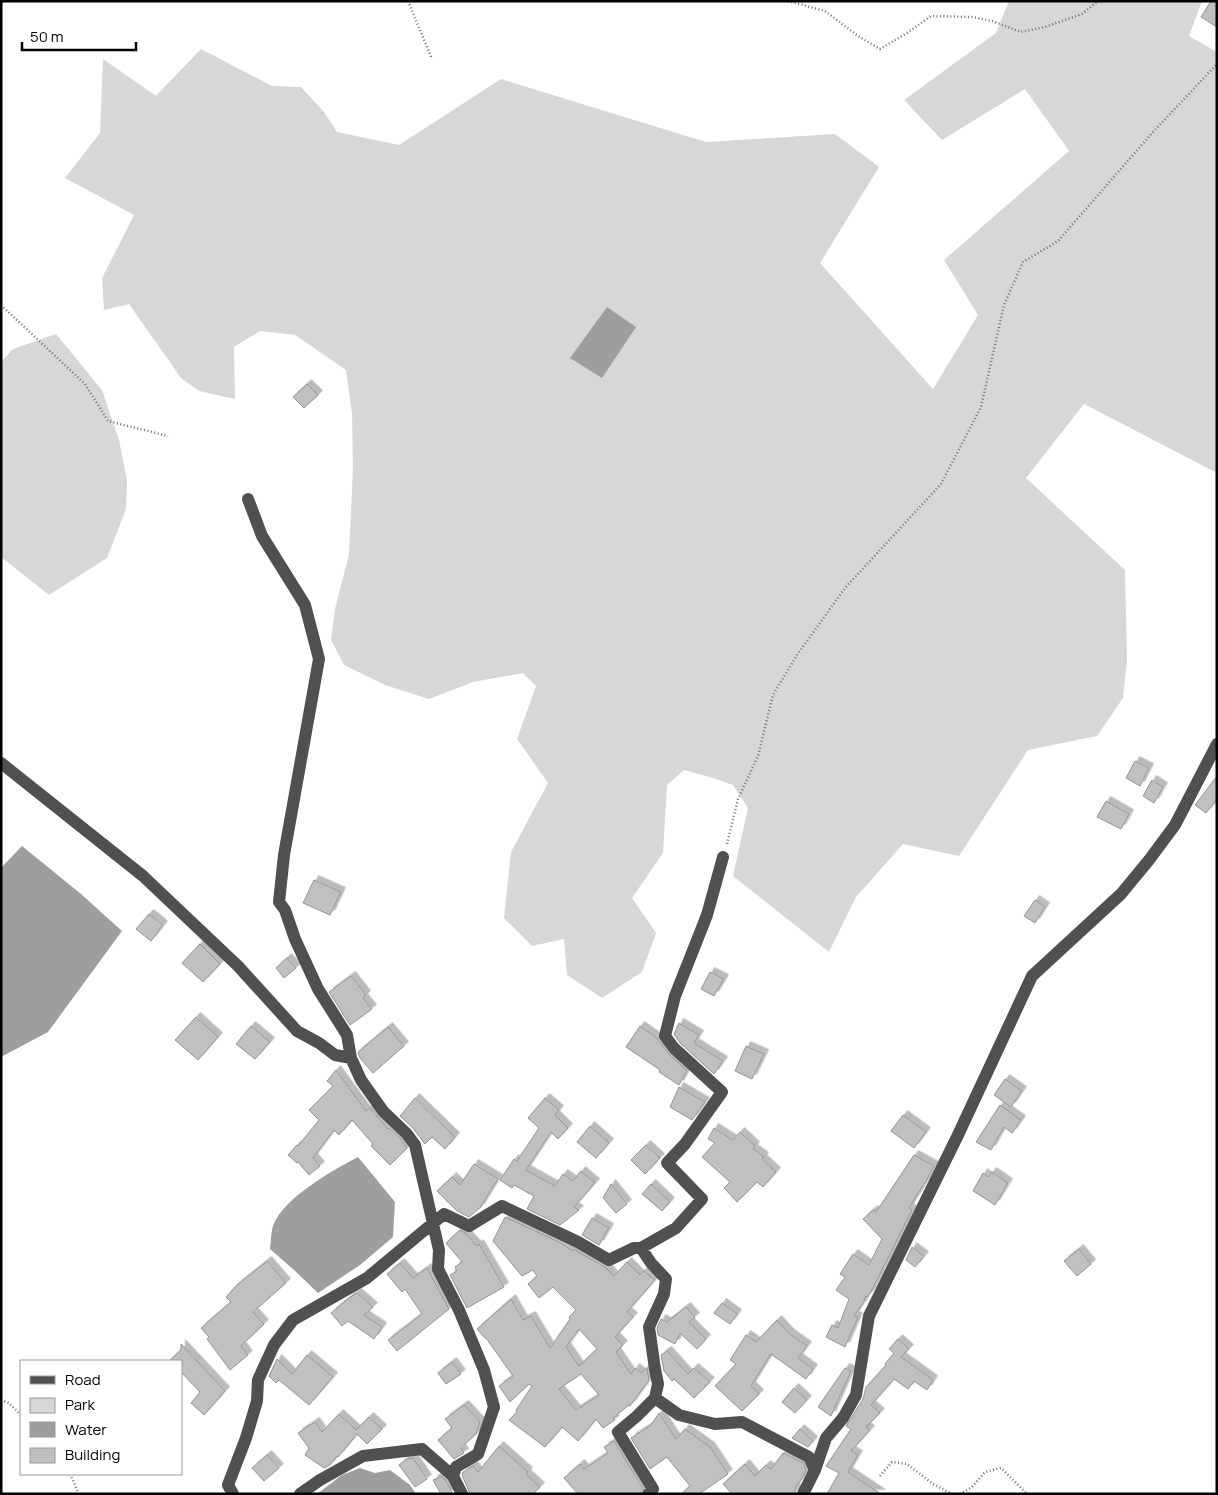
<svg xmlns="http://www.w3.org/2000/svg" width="1218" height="1495" font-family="Manrope,sans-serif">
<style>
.green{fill:#d7d7d7}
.water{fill:#9e9e9e}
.building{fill:#c0c0c0;stroke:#949494;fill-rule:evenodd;filter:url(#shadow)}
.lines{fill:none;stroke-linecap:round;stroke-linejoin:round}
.path{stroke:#727272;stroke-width:2.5;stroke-dasharray:1 2.5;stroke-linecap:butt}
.minor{stroke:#505050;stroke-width:12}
</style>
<defs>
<filter id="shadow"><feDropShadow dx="4.5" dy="-4.5" stdDeviation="0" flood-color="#0004"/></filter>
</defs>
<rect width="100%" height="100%" fill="#fff"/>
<path class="green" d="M1009 1H1202L1189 36 1217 52V473L1084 404 1026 478 1125 570 1127 660 1123 698 1097 736 1028 750 959 856 903 844 856 897 829 952 733 876 748 808 733 785 713 778 684 770 667 785 663 853 632 898 656 933 642 972 602 998 567 975 564 939 532 946 504 918 511 852 548 783 517 739 536 686 523 673 473 682 429 699 385 685 344 665 331 640 335 609 349 554 353 469 352 413 346 370 295 335 260 331 234 347 235 399 199 391 181 378 129 304 104 310 102 278 134 215 65 178 100 133 103 59 156 96 201 49 272 86 301 87 324 112 337 132 399 145 501 79 706 142 835 134 879 167 820 263 933 389 978 315 944 260 1069 151 1025 89 942 140 904 100 996 33Z
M56 334 102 390 119 440 127 480 126 509 107 558 49 595 1 557V362L13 349Z"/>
<path class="water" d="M607 307 636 327 602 378 570 358Z
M22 846 81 894 122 931 48 1032 1 1057V868Z
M358 1157 395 1202 393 1237 360 1265 318 1293 294 1270 270 1249C271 1242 271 1232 273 1226 284 1197 332 1171 358 1157Z
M360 1468 375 1473 390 1470 410 1485 416 1494H317L342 1475Z"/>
<path class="building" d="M1211 1H1217V27L1201 17Z
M307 384 318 395 304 408 293 397Z
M1135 761 1149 768 1140 786 1126 778Z
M1217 776V799L1206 813 1195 805Z
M1152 780 1163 787 1154 803 1143 796Z
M1106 801 1129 814 1121 829 1097 817Z
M314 880 341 892 330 915 303 903Z
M1035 900 1045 907 1035 923 1024 916Z
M149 914 163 925 151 941 136 929Z
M200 944 220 964 203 982 182 963Z
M287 958 296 968 284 978 276 968Z
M710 972 724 979 714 996 701 989Z
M351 976 366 995 363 998 372 1009 350 1025 329 992Z
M196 1017 218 1037 198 1060 175 1040Z
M679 1023 699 1035 694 1043 723 1061 714 1074 680 1043 674 1034Z
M251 1026 270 1042 255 1059 236 1044Z
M640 1026 657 1038 668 1053 687 1071 679 1085 659 1072 660 1070 626 1047Z
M388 1027 404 1046 373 1073 360 1058 358 1052Z
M746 1046 764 1054 752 1079 735 1071Z
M336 1070 366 1111 370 1108 388 1129 389 1128 401 1139 407 1148 390 1165 371 1146 373 1144 352 1120 339 1135 334 1130 313 1158 320 1166 309 1175 298 1162 297 1163 288 1155 297 1145 298 1146 319 1120 309 1110 333 1086 327 1081Z
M1005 1079 1022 1091 1011 1107 994 1095Z
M679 1087 705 1102 692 1120 670 1107Z
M415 1098 455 1137 445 1149 432 1137 425 1144 413 1128 400 1116Z
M545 1098 559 1110 555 1115 568 1128 558 1139 551 1132 526 1170 555 1186 563 1174 573 1181 581 1171 595 1183 574 1207 579 1210 560 1225 527 1209 534 1196 514 1185 512 1188 500 1180 514 1159 517 1161 539 1128 528 1118Z
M1000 1105 1021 1120 1012 1133 1004 1127 991 1150 976 1142Z
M903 1115 926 1132 914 1148 891 1131Z
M590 1126 609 1143 596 1158 577 1142Z
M714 1128 733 1140 740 1132 755 1146 753 1149 764 1157 762 1159 776 1172 763 1187 757 1182 737 1202 724 1188 730 1182 702 1157 715 1143 708 1139Z
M646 1145 660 1158 645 1174 631 1160Z
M914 1155 934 1166 926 1181 909 1208 912 1210 870 1294H869L867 1297 866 1296 863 1303 854 1316 858 1317 845 1347 826 1337 832 1325 838 1328 849 1299 836 1290 845 1277 840 1274 853 1254 869 1265 882 1239 863 1219 873 1210 876 1212Z
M474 1164 498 1179 481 1206H482L469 1217 457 1211 437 1191 452 1177 460 1185Z
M992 1172 1008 1183 995 1205 973 1191 983 1173 988 1177Z
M611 1184 627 1204 616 1213 603 1198Z
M651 1184 670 1202 662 1211 642 1194Z
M505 1217 559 1242 573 1251 574 1249 606 1268 614 1276 627 1262 640 1275 644 1271 655 1280 627 1312 633 1317 615 1337 623 1345 616 1352 631 1374 635 1368 641 1373 647 1368 649 1380 630 1406 629 1405 613 1418 615 1420 603 1428 596 1419 578 1441 562 1427 545 1447 509 1420 517 1412 516 1410 532 1386 529 1384 510 1402 499 1386 513 1376 486 1338H485L477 1329 511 1299 523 1320 531 1316 550 1348 570 1319 569 1317 576 1310 553 1287 539 1298 528 1284 537 1276 533 1270 522 1276 493 1241ZM579 1329 597 1349 579 1366 566 1347ZM581 1374 599 1395 576 1410 559 1389Z
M592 1218 609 1228 599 1245 582 1235Z
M460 1230 465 1233 477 1246 479 1244 504 1287 467 1308 450 1275 457 1271 455 1267 462 1262 446 1243Z
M912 1247 924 1256 915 1267 906 1260Z
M1079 1249 1091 1264 1077 1276 1064 1261Z
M267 1261 286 1283 253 1312 264 1324 241 1346 248 1355 230 1370 207 1339 209 1337 201 1328 231 1302 226 1297 237 1285Z
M400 1263 413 1278 427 1268 449 1309 397 1351 388 1340 422 1314 405 1289 402 1292 387 1274Z
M357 1293 373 1307 364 1315 382 1327 374 1339 348 1321 342 1326 331 1313 349 1298Z
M722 1303 737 1314 730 1324 714 1313Z
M686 1307 695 1317 689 1322 706 1339 697 1349 680 1333 675 1344 658 1335 657 1328 661 1319 667 1322Z
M777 1320 790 1334 807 1346 798 1358 813 1369 806 1379 771 1354 751 1386 759 1394 742 1411 715 1386 736 1364 730 1360 746 1335 756 1342Z
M898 1339 909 1349 901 1357 933 1380 927 1390 914 1381 908 1389 894 1379 871 1405 880 1413 866 1427 870 1430 851 1451 858 1455 848 1472 881 1494H827L839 1473 826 1466 851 1429 846 1426 863 1399 866 1387 886 1365 885 1364 894 1353 889 1349Z
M181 1344 225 1391 204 1415 191 1403 200 1392 181 1372V1361H169L181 1350Z
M667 1351 688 1374 694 1368 710 1382 694 1398 674 1379 672 1381 664 1371 661 1355Z
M307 1355 333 1377 309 1405 279 1380 276 1383 269 1376 277 1359 292 1374Z
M452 1362 461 1374 446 1384 438 1373Z
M845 1368 851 1371 831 1416 818 1407Z
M794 1388 807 1400 795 1413 782 1402Z
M464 1405 480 1422 476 1434 461 1448 464 1453 454 1459 438 1440 452 1428 445 1419Z
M659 1413 676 1439 685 1429 710 1447 728 1474 699 1494H681L690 1486 667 1457 650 1469 631 1438 651 1425Z
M339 1414 356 1430 369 1417 382 1429 367 1444 357 1434 338 1457 337 1456 330 1465 324 1468 305 1455 309 1448 298 1433 315 1422 322 1432Z
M800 1429 813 1441 808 1447 792 1438Z
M614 1441 643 1488 640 1494H578L564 1478 580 1464 584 1469 608 1453 604 1447Z
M499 1446 528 1472 526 1474 540 1487 533 1494H470L462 1475 463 1472 473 1466 478 1472Z
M783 1453 803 1463 806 1470 801 1480 795 1487 796 1489 795 1494H732L723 1484 745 1464 755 1476 766 1465 771 1469Z
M267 1455 279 1468 264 1481 252 1468Z
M413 1458 427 1479 415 1487 399 1465 407 1459Z
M441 1476 446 1481 453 1494H441L433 1480Z"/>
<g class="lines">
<path class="path" d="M408 1 432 59
M788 1 825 11 858 36 880 49 907 33 931 16 972 17 992 21 1021 32 1045 27 1082 14 1098 1
M1 305 85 384 108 421 168 436
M727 844 738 799 758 756 773 695 797 655 845 588 941 484 981 407 1004 305 1023 262 1058 241 1153 132 1217 64
M1 1400 9 1403 21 1415
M70 1474 79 1494
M880 1476 892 1462 907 1464 933 1484 952 1494
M960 1494 972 1487 985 1472 1001 1468 1027 1494"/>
<path class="minor" d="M248 499 262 536 305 605 319 659 284 855 279 902 285 910 295 939 318 989 347 1035 351 1058 361 1080 383 1111 407 1134 415 1145 439 1250 438 1269 459 1310 484 1370 494 1407 478 1454 456 1467 453 1476 462 1494
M1 763 143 876 238 966 297 1031 319 1043 335 1055 351 1058
M655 1398 679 1415 715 1424 742 1422 809 1457 815 1470
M233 1494 228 1485 246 1438 257 1401 258 1380 274 1345 293 1320 367 1278 444 1214 469 1226 502 1206 578 1242 609 1260 634 1248H641
M300 1494 320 1480 363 1456 422 1449 453 1476
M648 1494 653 1489 618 1432 637 1416 655 1398 658 1384 655 1369 649 1327 664 1294 666 1279 651 1263 641 1248 676 1228 702 1199 667 1163 685 1144 722 1092 674 1048 665 1036 675 996 707 915 723 857
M803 1494 815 1470 826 1438 843 1418 856 1395 869 1316 958 1135 1032 976 1121 894 1149 860 1175 825 1217 744"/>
</g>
<rect width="1218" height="1495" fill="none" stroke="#000000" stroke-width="5"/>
<rect x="20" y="1360" width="162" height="115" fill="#ffffff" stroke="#999999"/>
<rect x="30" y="1376" width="25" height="8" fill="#505050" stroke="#999999"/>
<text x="65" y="1385" font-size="15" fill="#000000">Road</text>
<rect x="30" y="1398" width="25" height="15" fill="#d7d7d7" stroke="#999999"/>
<text x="65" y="1410" font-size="15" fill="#000000">Park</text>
<rect x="30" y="1422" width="25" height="15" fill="#9e9e9e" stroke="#999999"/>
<text x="65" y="1435" font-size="15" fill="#000000">Water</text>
<rect x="30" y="1448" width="25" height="15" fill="#c0c0c0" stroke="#999999"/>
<text x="65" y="1460" font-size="15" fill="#000000">Building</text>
<path d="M22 42v8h114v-8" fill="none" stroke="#000000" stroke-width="2.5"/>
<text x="30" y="42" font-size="15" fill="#000000" stroke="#ffffff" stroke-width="4" paint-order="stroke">50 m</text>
</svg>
